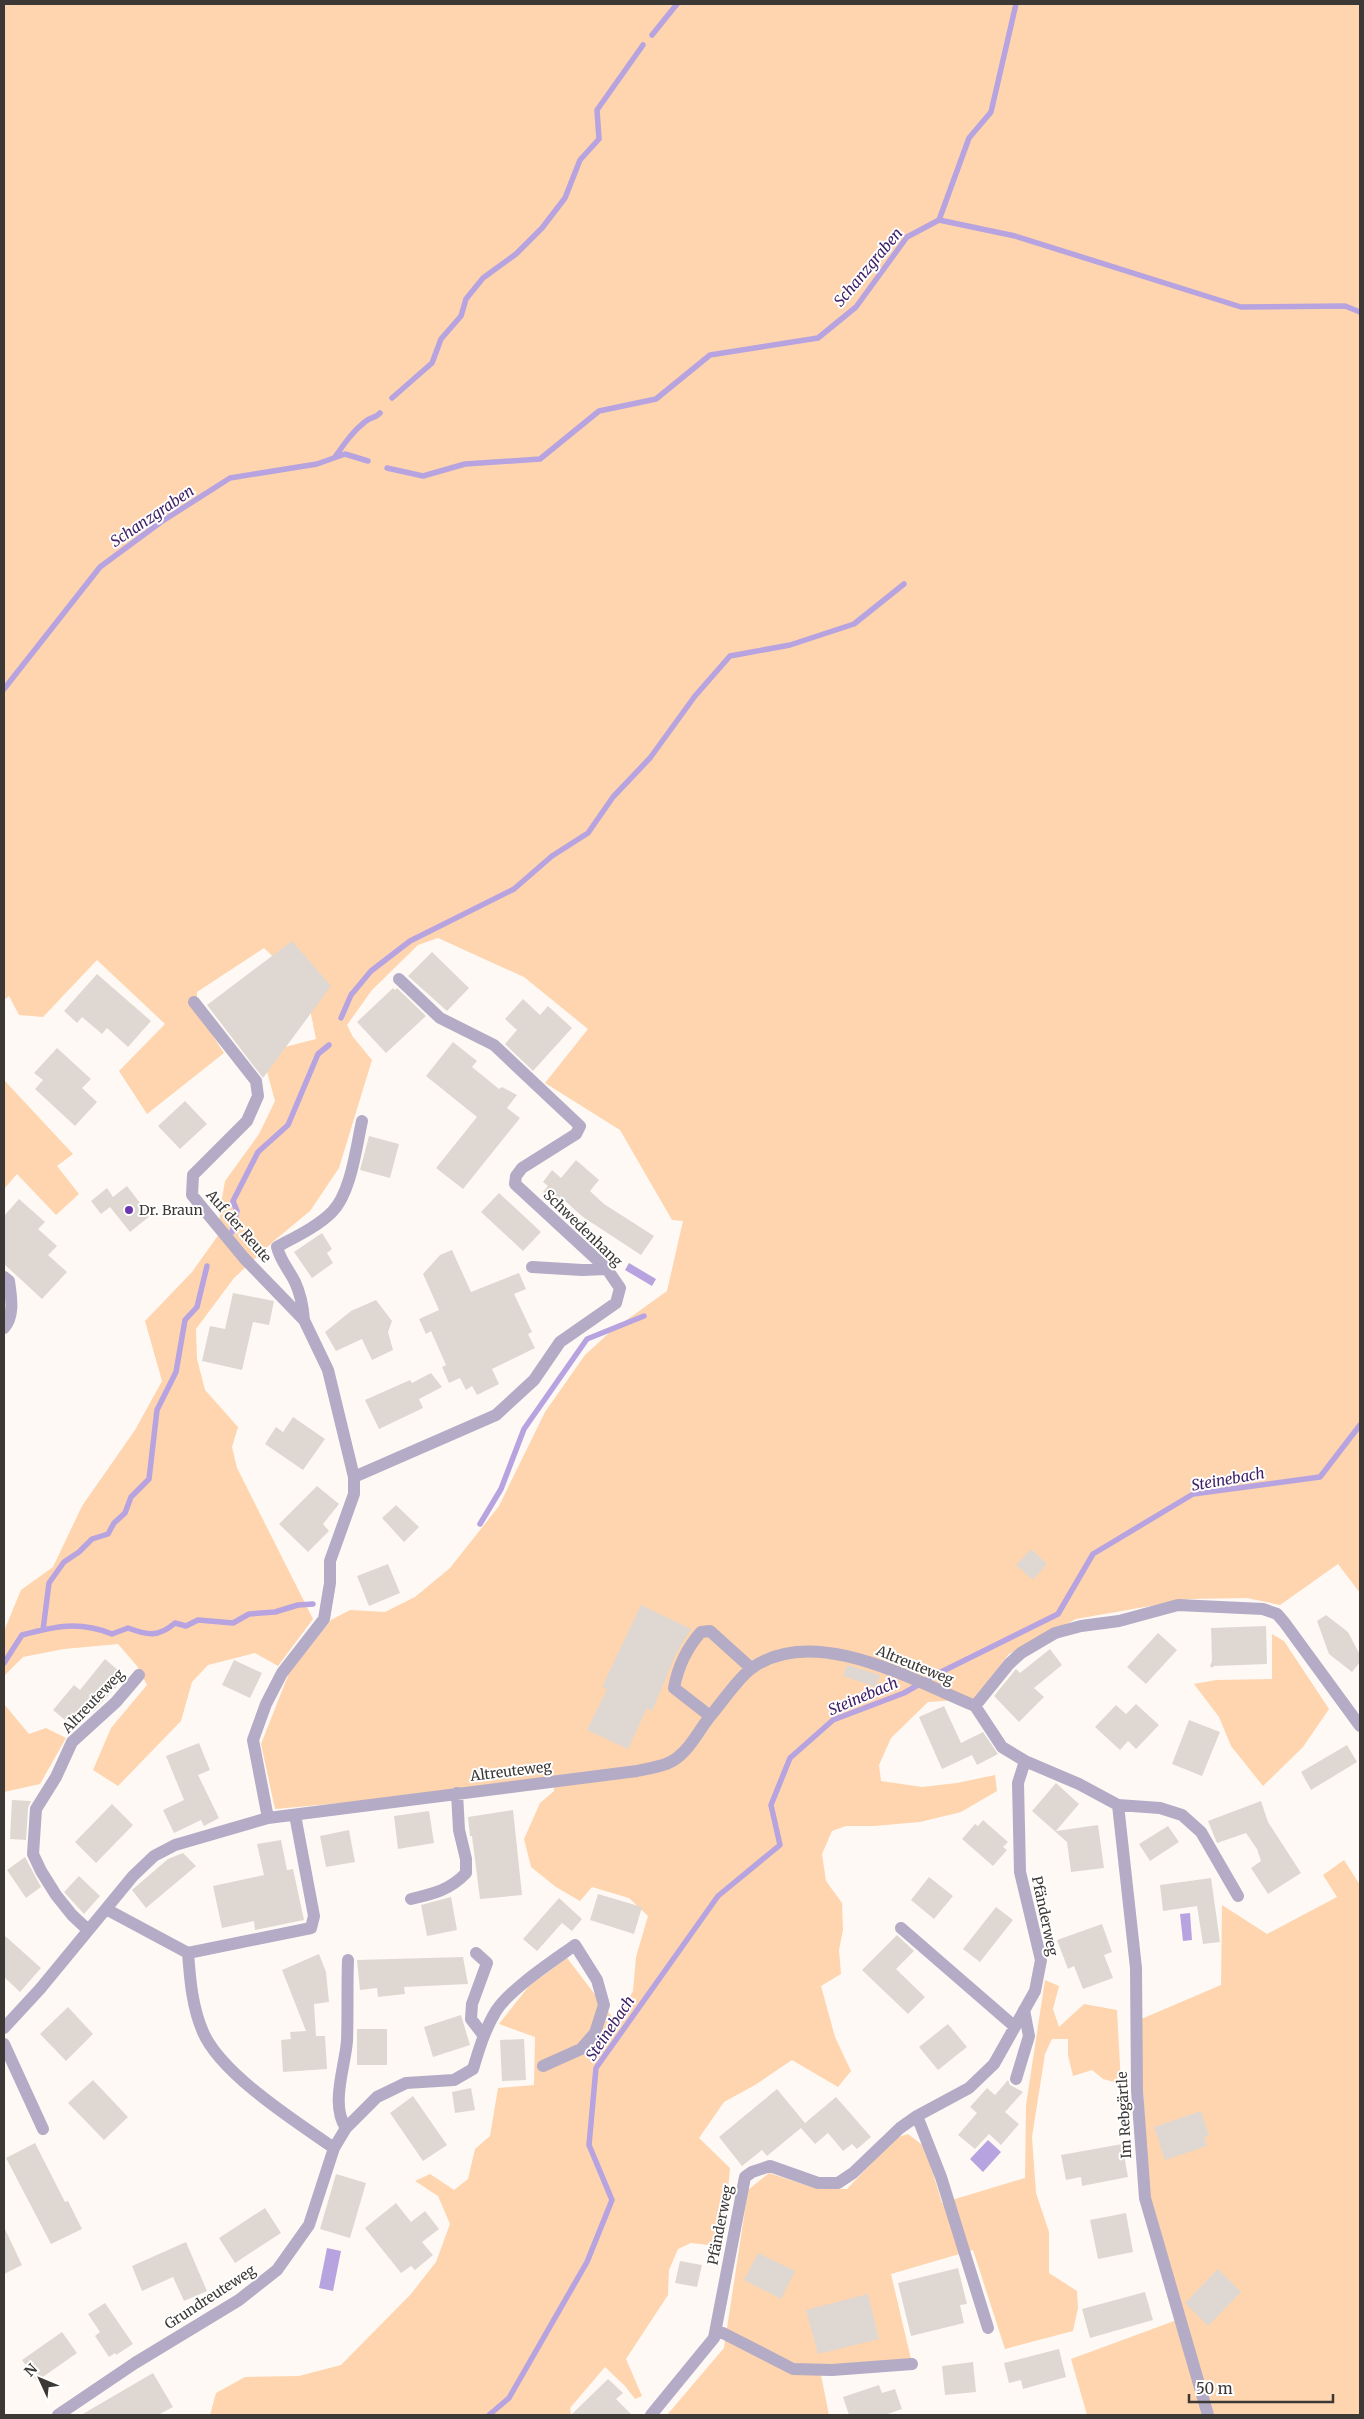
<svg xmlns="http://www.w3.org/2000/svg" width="1364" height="2419" font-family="Merriweather,serif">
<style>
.green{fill:#fed5ae}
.water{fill:#b7a3e0}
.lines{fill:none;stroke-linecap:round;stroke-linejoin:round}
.stream{stroke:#b7a3e0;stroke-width:5.5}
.building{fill:#dfd8d2}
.minor{stroke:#b4abc6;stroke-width:12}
.poi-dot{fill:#6c37ae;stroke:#fff;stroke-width:2}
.labels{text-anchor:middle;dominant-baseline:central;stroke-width:4;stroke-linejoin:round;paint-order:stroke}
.poi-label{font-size:14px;fill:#3b3835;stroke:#fff;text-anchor:start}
.street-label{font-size:14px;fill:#3b3835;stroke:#fff}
.water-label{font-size:15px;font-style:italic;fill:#402168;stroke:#fff}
</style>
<rect width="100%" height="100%" fill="#fef9f4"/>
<path class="green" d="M4 4H1360V1593L1338 1564 1280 1605 1247 1598 1190 1599 1076 1619 1009 1654 974 1699 928 1702 891 1738 879 1765 881 1781 922 1787 957 1783 995 1775 997 1791 961 1812 920 1822 874 1826H846L832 1831 822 1854 826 1881 842 1903 843 1930 839 1950 841 1974 821 1986 835 2037 851 2071 838 2087 792 2060 755 2085 724 2102 699 2138 730 2168 724 2233 709 2245 691 2243 678 2249 669 2270 668 2295 626 2359 642 2396 635 2399 625 2386 605 2367 570 2408 571 2415H210L216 2393 245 2377 299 2376 341 2365 411 2294 436 2262 450 2224 438 2196 415 2181 430 2174 454 2190 468 2179 475 2149 490 2136 498 2088 534 2085 535 2037 499 2024 529 1986 567 1958 616 2022 633 1991 636 1957 648 1916 629 1898 592 1887 580 1901 556 1887 531 1867 524 1839 540 1803 554 1791V1784L275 1809 261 1744 289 1673 331 1620 350 1610 385 1612 415 1597 450 1568 499 1506 545 1412 585 1355 610 1332 667 1291 683 1221 672 1220 620 1130 545 1083 588 1029 524 977 438 938 418 945 372 990 347 1025 353 1037 372 1060 339 1168 310 1211 275 1240 234 1278 196 1329 197 1359 205 1390 238 1427 232 1447 237 1468 313 1619 278 1666 255 1653 208 1665 192 1682 181 1721 118 1786 93 1770 111 1728 147 1685 137 1666 118 1644 64 1649 23 1657 4 1676V1631L21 1590 53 1567 82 1506 135 1430 162 1381 145 1321 192 1272 219 1234 220 1209 225 1181 259 1134 275 1101 262 1053 316 1039 306 989 264 948 197 992V1011L224 1053 147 1114 119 1071 165 1024 97 960 43 1017 19 1015 9 996 4 1000Z
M4 1080 73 1154 57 1166 79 1194 56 1215 17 1174 4 1189Z
M1272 1634 1284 1641 1329 1709 1303 1747 1263 1786 1231 1746 1219 1717 1194 1684 1216 1680 1272 1679Z
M4 1704 29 1734 46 1728 66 1738 40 1784 4 1792Z
M1344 1860 1360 1885V2415H1087L1071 2359 1185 2317 1149 2192 1139 2020 1221 1985 1222 1905 1267 1934 1337 1897 1323 1875Z
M1045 1980 1059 1986 1053 2009 1059 2027 1084 2004 1117 2010 1121 2084 1103 2079 1092 2070 1073 2076 1068 2055V2039H1052L1045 2054 1032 2137 1036 2193 1049 2232V2273L1077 2291 1078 2308 1073 2331 1005 2349 973 2250 891 2274 911 2359 821 2375 829 2415H667L724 2348 748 2190 769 2173 818 2189H847L895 2138 908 2134 925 2147 942 2203 1025 2178 1026 2105Z"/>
<path class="water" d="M629 1263 656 1279 652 1286 625 1270Z
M1190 1913 1192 1940 1183 1941 1180 1914Z
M988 2140 1001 2152 983 2172 970 2159Z
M327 2248 341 2251 333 2291 319 2288Z"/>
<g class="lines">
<path class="stream" d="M652 35 677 4
M939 220 1015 236 1241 307 1345 306 1360 312
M392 398 432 363 441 339 461 316 466 299 483 278 516 254 542 228 565 198 580 160 599 139 597 110 643 45
M335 457C344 444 353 431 366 421 371 417 376 418 380 413
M387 468 423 476 465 464 540 459 599 411 656 399 710 355 818 338 856 307 907 237 939 220 969 138 991 112 1016 4
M4 689 100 567 161 522 230 478 317 464 345 454 368 461
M341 1018 351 995 371 971 410 941 514 889 552 856 588 833 613 797 650 758 695 696 730 656 790 645 854 624 904 584
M232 1232 237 1211 233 1201 258 1152 288 1125 318 1054 329 1045
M480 1524 501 1489 524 1429 587 1339 644 1316
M43 1630 49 1583 64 1562 79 1552 92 1539 108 1534 114 1523 125 1513 131 1497 149 1479 157 1410 176 1372 185 1320 197 1307 207 1266
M4 1663 22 1635C56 1626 79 1621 112 1634L128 1628C147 1635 158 1638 175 1623L186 1626 198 1620 233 1623 249 1614 275 1612 298 1605 313 1604
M489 2415 509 2398 587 2262 612 2200 589 2145 596 2068 718 1896 780 1845 771 1805 790 1758 833 1720 904 1693 939 1673 1058 1614 1093 1554 1193 1494 1320 1477 1360 1425"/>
</g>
<path class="building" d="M292 941 331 986 263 1078 207 1005Z
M432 952 469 988 447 1011 408 976Z
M97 974 151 1021 128 1047 107 1028 102 1034 82 1017 77 1023 64 1011Z
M393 988 395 990 397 988 426 1016 386 1053 357 1022Z
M523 999 540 1015 548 1006 572 1028 533 1071 505 1044 517 1030 505 1019Z
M453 1042 477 1061 472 1067 499 1089 502 1087 517 1095 507 1108 520 1118 463 1189 436 1168 477 1117 426 1076Z
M57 1048 91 1079 82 1088 97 1102 75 1126 35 1089 43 1080 34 1073Z
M185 1101 207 1124 180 1149 158 1126Z
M369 1136 399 1144 390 1178 360 1170Z
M576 1160 599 1180 590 1191 604 1204 654 1236 641 1255 583 1217 564 1200 559 1206 543 1192 548 1186 543 1182 552 1170 561 1178Z
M127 1186 150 1216 130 1232 110 1207 101 1214 91 1201 107 1188 113 1197Z
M499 1193 541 1232 523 1251 481 1212Z
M19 1199 45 1222 38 1229 57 1246 48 1255 67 1272 42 1299 4 1264V1216Z
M322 1233 332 1249 327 1253 333 1263 312 1278 294 1252Z
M452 1250 471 1292 519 1273 526 1289 514 1294 532 1332 528 1334 535 1348 492 1369 499 1384 477 1395 472 1386 466 1390 460 1378 449 1383 442 1367 446 1365 431 1331 426 1334 419 1319 439 1310 423 1274 440 1255Z
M233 1293 274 1301 269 1325 253 1322 242 1370 202 1361 210 1326 225 1329Z
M376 1300 392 1321 388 1332 393 1350 372 1360 362 1339 336 1351 325 1332 351 1311Z
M431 1373 442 1387 419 1399 423 1408 379 1429 365 1400 410 1380 412 1383Z
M293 1417 325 1439 303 1470 265 1444 276 1427 283 1432Z
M317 1486 339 1504 323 1524 329 1531 308 1552 279 1524Z
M396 1505 419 1527 404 1542 382 1518Z
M1031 1549 1047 1564 1033 1580 1016 1565Z
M388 1564 400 1593 369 1606 357 1576Z
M641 1605 691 1629 676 1654 652 1711 647 1708 628 1749 587 1730 607 1689 602 1687Z
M1326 1615 1348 1632 1360 1655V1662L1352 1672 1329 1654 1317 1621Z
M1266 1626 1267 1664 1214 1666 1212 1668 1210 1666 1212 1661 1211 1628Z
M1158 1633 1177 1650 1146 1684 1127 1667Z
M1050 1649 1062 1665 1034 1688 1044 1697 1019 1722 994 1696 1016 1669 1020 1673Z
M105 1659 119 1671 112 1680 118 1685 94 1711 87 1705 71 1725 53 1710 74 1685 80 1690Z
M234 1660 262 1673 250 1698 222 1685Z
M847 1665 880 1675 876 1687 843 1676Z
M1136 1704 1159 1725 1136 1749 1128 1741 1120 1750 1095 1727 1116 1705 1126 1714Z
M944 1706 961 1743 983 1732 998 1754 977 1765 972 1755 942 1769 919 1717Z
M1189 1720 1220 1732 1202 1776 1172 1764Z
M199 1743 210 1770 198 1775 219 1818 204 1826 201 1820 174 1833 163 1810 184 1800 166 1756Z
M1347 1745 1357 1762 1311 1790 1301 1772Z
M1056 1783 1079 1804 1056 1831 1098 1825 1104 1868 1071 1872 1067 1842 1032 1811Z
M12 1800 31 1801 28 1808 26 1840 10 1839Z
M1261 1801 1268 1822 1301 1873 1268 1894 1251 1868 1261 1861 1257 1849 1246 1833 1217 1843 1208 1821Z
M112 1804 133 1825 96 1863 75 1842Z
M513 1810 522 1895 480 1899 472 1836H470L468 1817Z
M429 1811 434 1843 398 1849 394 1816Z
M983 1820 1008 1842 1003 1847 1007 1850 993 1866 962 1839 975 1824 978 1826Z
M1168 1826 1179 1842 1150 1861 1139 1844Z
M349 1830 355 1862 326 1867 320 1836Z
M281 1840 287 1870 293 1869 304 1920 255 1930 254 1921 222 1928 213 1886 264 1875 257 1844Z
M183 1853 196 1866 146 1908 132 1890 168 1859Z
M25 1857 41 1887 26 1898 7 1870Z
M79 1876 100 1896 84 1914 64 1892Z
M929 1877 953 1896 934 1919 911 1900Z
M1211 1878 1220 1942 1203 1944 1197 1906 1163 1911 1160 1885Z
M598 1894 642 1907 634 1934 590 1920Z
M451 1897 457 1930 427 1936 421 1905Z
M559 1898 582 1919 572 1931 562 1923 537 1951 523 1939Z
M996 1907 1013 1920 980 1962 963 1949Z
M1102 1924 1112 1952 1104 1955 1113 1978 1083 1989 1074 1966 1068 1969 1057 1940Z
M4 1935 41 1968 20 1992 4 1977Z
M897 1935 914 1951 896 1969 925 1997 908 2014 862 1970Z
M319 1954 326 1972 329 2002 314 2004 316 2036H325L327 2069 283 2072 281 2040 291 2039 290 2032 306 2031 282 1970Z
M463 1957 468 1984 404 1987 405 1994 378 1997 377 1988 360 1990 357 1960Z
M68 2007 93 2034 66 2061 40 2034Z
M461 2015 470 2045 433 2057 424 2027Z
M948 2024 967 2047 938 2070 919 2047Z
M357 2029H387V2065H357Z
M524 2039 526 2080 502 2081 500 2040Z
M93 2080 128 2117 104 2140 68 2103Z
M1008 2080 1010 2085 1023 2092 1005 2112 1019 2124 1001 2145 989 2134 975 2149 958 2135 977 2113 970 2107 987 2088 995 2095Z
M471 2088 475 2110 455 2113 452 2092Z
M777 2089 805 2123 836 2097 871 2137 857 2149 852 2144 843 2151 828 2133 815 2144 801 2128 767 2156 762 2150 742 2166 719 2137Z
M413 2096 447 2145 423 2161 390 2113Z
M1201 2111 1209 2136 1204 2137 1207 2146 1165 2160 1154 2127Z
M35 2143 65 2202 68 2201 82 2229 51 2244 6 2158Z
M1122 2144 1128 2177 1082 2186 1081 2177 1066 2180 1061 2155Z
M336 2174 366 2183 350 2238 320 2229Z
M396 2203 411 2222 425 2211 439 2229 422 2242 433 2255 415 2270 411 2266 401 2273 365 2228Z
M265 2208 281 2233 235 2263 219 2238Z
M1126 2213 1133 2252 1098 2259 1090 2220Z
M4 2227 22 2265 4 2274Z
M186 2242 207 2291 184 2301 173 2277 142 2291 132 2266Z
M758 2253 795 2271 781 2299 744 2280Z
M680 2261 702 2265 697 2287 675 2283Z
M958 2268 967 2304 960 2305 964 2323 911 2336 898 2283Z
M1218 2269 1241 2292 1208 2326 1185 2303Z
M1145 2292 1153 2320 1090 2338 1082 2309Z
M868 2294 879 2339 818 2354 806 2310Z
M105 2303 133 2344 116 2355 115 2353 109 2357 95 2336 100 2332 88 2314Z
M62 2332 77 2353 37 2381 22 2360Z
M1059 2349 1066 2377 1023 2389 1021 2380 1009 2383 1004 2363Z
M973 2362 976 2392 945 2395 942 2366Z
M153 2373 173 2407 158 2415H81Z
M608 2379 623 2393 616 2399 632 2415H571Z
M879 2385 882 2393 895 2389 902 2409 885 2415H849L843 2397Z"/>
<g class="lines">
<path class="minor" d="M194 1002 256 1081 258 1096 247 1121 193 1175 192 1195 244 1258 304 1320 328 1370 354 1477V1494L330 1561V1583L324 1619 282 1673 266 1704 253 1740 268 1818
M532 1267 582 1270 607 1269
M4 1277 9 1281C11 1296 15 1316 4 1328
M304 1320C303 1306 301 1295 295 1282 289 1270 280 1260 277 1247 295 1237 317 1227 332 1212 351 1193 356 1148 362 1121
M354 1477 496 1415 534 1380 560 1342 616 1303 620 1288 607 1269 515 1184 516 1176 522 1168 576 1134 580 1126 494 1045 440 1018 399 979
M975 1706 1002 1747 1025 1761 1079 1784 1118 1805 1160 1808 1182 1815 1201 1832 1238 1896
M710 1716 674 1688C678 1666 686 1649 701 1632L710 1631 751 1668
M1118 1805 1136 1968 1137 2090 1145 2198 1208 2415
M411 1899C433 1894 450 1890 466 1873V1859L459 1830 457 1793
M106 1909 188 1953C190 1979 192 2007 203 2032 221 2074 295 2121 334 2148
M901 1928 1014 2026
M88 1930 72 1915 56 1895 41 1871 33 1854 36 1809 56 1777 72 1742 116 1702 139 1675
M188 1953 311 1928 314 1916 295 1815
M476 1953 487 1963 472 2004 471 2019 484 2036
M4 2028 40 1989 133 1876 154 1856 175 1845 268 1818 637 1771C646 1769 657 1767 666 1764 688 1756 698 1730 712 1714 722 1702 740 1676 752 1668 815 1623 914 1681 975 1706L1009 1664 1021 1653 1055 1633 1081 1626 1119 1621 1178 1605 1263 1609 1277 1614 1284 1622 1360 1726
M4 2044 43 2129
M1016 2079 1029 2036 1024 2010
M917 2116 941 2177 988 2328
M346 2128C330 2105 345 2067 347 2041 348 2014 347 1987 348 1960
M717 2330 793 2369 832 2370 912 2364
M58 2415 135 2363 239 2300 277 2270 309 2225 334 2148 346 2128 377 2097 406 2083 454 2080 473 2069C479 2049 485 2029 496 2011 510 1989 553 1961 575 1945L597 1980 604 2005 595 2033 581 2049 543 2066
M651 2415 714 2338 745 2177 752 2172 770 2166 818 2183H838L853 2173 900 2128 917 2116 969 2088 994 2064 1035 1991 1041 1960 1020 1872 1018 1783 1025 1761"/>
</g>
<circle class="poi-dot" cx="129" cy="1210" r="5"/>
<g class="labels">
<g class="poi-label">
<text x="139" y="1210">Dr. Braun</text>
</g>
<g class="street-label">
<text transform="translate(239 1226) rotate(49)">Auf der Reute</text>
<text transform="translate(583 1228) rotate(44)">Schwedenhang</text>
<text transform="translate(915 1665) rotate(22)">Altreuteweg</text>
<text transform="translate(93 1701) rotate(-46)">Altreuteweg</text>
<text transform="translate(511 1771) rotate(-7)">Altreuteweg</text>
<text transform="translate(1045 1916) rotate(78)">Pfänderweg</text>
<text transform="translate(1124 2115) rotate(-93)">Im Rebgärtle</text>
<text transform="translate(720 2225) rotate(-79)">Pfänderweg</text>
<text transform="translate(210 2297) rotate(-33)">Grundreuteweg</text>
</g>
<g class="water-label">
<text transform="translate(868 267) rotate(-50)">Schanzgraben</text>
<text transform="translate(152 516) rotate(-34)">Schanzgraben</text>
<text transform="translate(1228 1479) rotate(-10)">Steinebach</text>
<text transform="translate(863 1696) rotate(-23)">Steinebach</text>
<text transform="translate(610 2028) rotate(-56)">Steinebach</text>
</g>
</g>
<rect width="1364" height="2419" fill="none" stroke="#3b3835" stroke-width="10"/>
<g transform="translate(40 2379) rotate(314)" stroke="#ffffff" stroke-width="4" paint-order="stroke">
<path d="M0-4L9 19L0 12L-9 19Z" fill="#3b3835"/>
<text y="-8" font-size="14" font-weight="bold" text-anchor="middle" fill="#3b3835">N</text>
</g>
<path d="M1189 2394v8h144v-8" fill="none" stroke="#3b3835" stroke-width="2.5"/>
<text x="1196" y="2394" font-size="15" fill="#3b3835" stroke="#ffffff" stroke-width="4" paint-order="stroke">50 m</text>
</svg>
